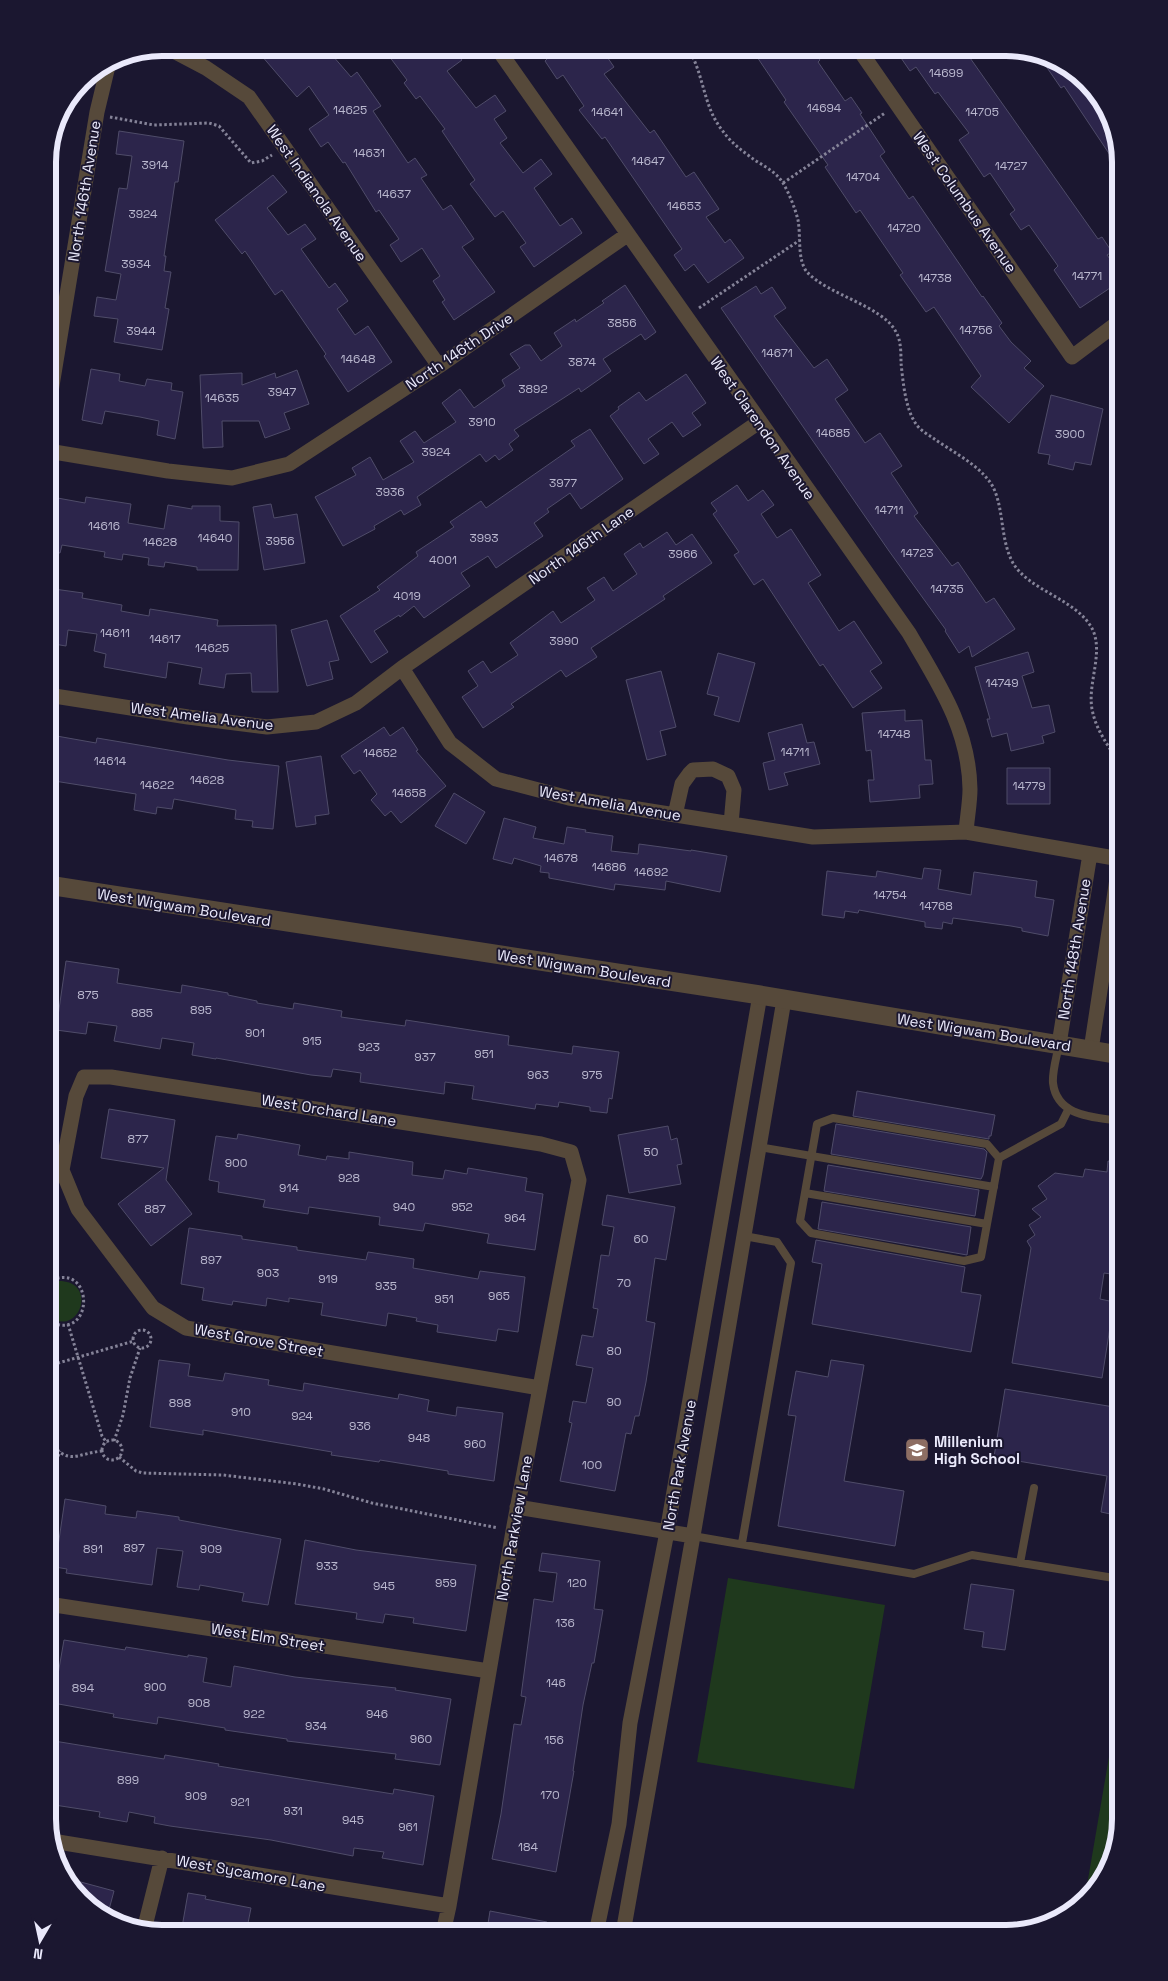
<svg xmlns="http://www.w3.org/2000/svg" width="1168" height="1981" font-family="'Space Grotesk',sans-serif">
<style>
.green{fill:#1f391d}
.building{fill:#2c254b;stroke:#4f4c69}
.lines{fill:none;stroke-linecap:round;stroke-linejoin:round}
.path{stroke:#858398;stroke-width:3;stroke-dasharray:2.5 2.5;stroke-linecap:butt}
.service{stroke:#56493a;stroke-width:8}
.minor{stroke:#56493a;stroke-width:15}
.tertiary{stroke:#56493a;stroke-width:19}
.labels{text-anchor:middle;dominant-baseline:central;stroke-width:4;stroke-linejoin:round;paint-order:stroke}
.number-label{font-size:12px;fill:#bab8cf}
.street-label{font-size:15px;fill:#eae9fb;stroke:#1b1730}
.poi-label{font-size:15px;font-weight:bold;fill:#eae9fb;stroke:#1b1730;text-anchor:start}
.rim{fill:none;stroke:#eae9fb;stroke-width:6}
</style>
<rect width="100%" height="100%" fill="#1b1730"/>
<path class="green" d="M56 1281C100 1278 80 1340 48 1316V1286Z
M728 1578 885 1605 854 1789 697 1762Z
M1120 1701V1819L1101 1882 1085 1897 1116 1716Z"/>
<path class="building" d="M255 48H326L351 77 357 72 381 106 373 111 408 163 415 158 427 175 421 178 443 210 451 205 474 239 462 247 495 292 454 320 442 302 445 300 433 281 440 276 422 248 401 262 390 245 399 239 379 210 376 212 345 162 343 163 328 142 321 147 309 129 329 115 309 86 297 97Z
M383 48H452L462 60 447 71 476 108 495 95 506 111 494 119 507 138 500 143 523 173 541 159 552 174 534 188 560 226 572 218 582 233 534 267 520 247 526 243 503 211 495 217 470 184 475 180 442 131 445 129 420 96 416 99 404 83 407 80Z
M540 48H601L614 67 604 74 650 133 654 130 686 177 694 172 719 209 706 217 725 243 730 239 744 258 708 283 694 264 685 271 674 255 682 249 605 137 602 139 579 110 584 106 563 75 557 79 545 61 547 59Z
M751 48H811L820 60 818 62 845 101 851 97 862 113 860 114 885 152 880 156 909 199 913 196 982 297 983 296 1002 323 999 326 1011 342 1031 361 1024 368 1044 386 1009 423 971 387 981 376 934 307 926 312 900 275 903 273 860 210 856 213 825 167 828 165 784 102 786 100Z
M910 48H963L1098 239 1102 237 1112 252 1107 255 1116 267 1111 271 1119 282 1080 308 1054 270 1058 266 1029 225 1021 230 1010 214 1015 210 990 173 984 177 959 140 969 133 938 92 935 94 916 67 910 71 899 55Z
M1039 56 1070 67 1109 112 1120 162V170L1064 86 1061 88Z
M119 131 184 141 178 182H175L164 256H166L164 271 171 272 165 308 169 309 162 350 114 342 118 319 94 316 97 297 116 300 121 274 105 271 119 188 127 189 132 156 116 154Z
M273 175 287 192 267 208 288 235 305 224 316 239 301 249 329 288 335 283 348 301 337 309 355 335 368 326 392 362 348 392 324 356 326 354 282 290 275 295 245 251 242 254 215 220Z
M625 285 656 332 645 340 641 334 603 359 611 371 581 392 579 388 514 430 519 436 509 444 513 450 499 460 495 455 486 462 480 454 417 497 421 505 404 515 401 510 374 526 375 529 343 546 315 497 356 475 352 468 370 457 383 480 414 462 400 441 415 431 424 443 456 422 442 403 460 389 474 408 505 386 502 380 520 368 510 354 525 345H530L541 361 562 346 554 333 575 319 576 322 604 303 602 301Z
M756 286 761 294 772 287 786 308 774 316 814 368 827 359 848 390 835 399 865 443 880 433 902 466 891 473 918 513 914 516 952 566 958 562 986 603 994 598 1015 629 972 657 969 646 959 653 945 631 946 630 889 551 721 308Z
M91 369 120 374 119 381 145 386 147 379 172 383 171 390 183 392 175 439 157 435 159 421 140 417 105 411 102 424 82 420Z
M297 370 309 404 284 413 290 429 265 438 259 421H222L223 447 203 448 200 375 242 373V385L275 373 276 378Z
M686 374 706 403 692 413 701 425 683 437 672 422 648 439 659 454 644 464 610 416 619 409 618 407 639 392 646 401Z
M1051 395 1103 409 1091 465 1075 462 1073 470 1048 464 1050 455 1038 453Z
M590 429 623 479 581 509 570 493 547 509 549 512 534 523 543 536 496 568 488 556 461 573 470 586 424 618 414 606 400 617 399 615 374 631 388 652 371 663 340 616 380 590 377 587 418 556 416 552 454 527 450 522 481 501 486 508 575 446 571 441Z
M737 485 748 501 763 490 774 505 761 514 777 538 791 529 821 575 808 583 839 631 854 621 882 663 870 671 882 688 853 708 823 664 820 666 763 579 754 585 734 555 739 552 713 514 717 511 711 503Z
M52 497 85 503 86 497 131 504 128 523 164 529 168 505 192 509V506H220V521L239 522 238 570H197V567L165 562 164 567 148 565 149 558 123 554 122 560 104 557 105 552 62 545 60 553 48 551V498Z
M271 504 274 518 297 514 305 563 264 570 253 507Z
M667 532 676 545 692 534 712 563 663 596 665 599 591 648 597 657 566 677 561 670 511 704 514 707 483 728 462 697 478 686 468 671 483 661 491 673 518 655 510 643 553 611 561 623 595 600 587 588 604 577 613 591 637 574 624 554 640 543 643 548Z
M54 589 83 593 82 598 122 605 121 611 149 616 150 609 218 620 217 626 276 625 278 692H252L251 673 226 674 224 688 199 684 202 668 168 662 166 678 104 667 106 654 94 651 97 634 68 630 66 646 48 643Z
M327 620 339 660 329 662 333 679 307 686 291 630Z
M1028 652 1034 672 1022 676 1032 708 1049 705 1055 732 1042 736 1044 743 1011 751 1007 733 992 737 987 719H990L975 667Z
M718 653 755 663 739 722 714 715 719 697 707 694Z
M661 671 676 727 660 731 666 755 647 760 626 680Z
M905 710V721L922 720 925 760H931L933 784 919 785 920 798 870 802 868 780H874L871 750 866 751 862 713Z
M802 724 807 743 814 742 820 764 784 773 788 785 769 790 763 763 775 760 768 733Z
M384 727 390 736 403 727 418 750 416 751 446 786 401 823 391 811 385 816 371 800 377 794 360 770 354 774 341 756Z
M51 735 96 743 97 738 228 760 279 766 273 829 252 827 253 821 235 819 236 810 174 799 172 809 157 807 156 814 134 810 136 794 48 780V753Z
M321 756 329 814 315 816 316 824 296 827 286 762Z
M1007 768H1050V804H1007Z
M454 793 485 812 466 844 435 826Z
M504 818 536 827 533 838 564 844 567 827 586 830 585 832 613 836 611 851 638 854 639 844 691 851V850L727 856 720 892 666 881 665 890 615 884 614 890 549 878V873L540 872 541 866 514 858 512 864 493 859Z
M924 868 941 870 938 889 971 895 974 872 1037 881 1035 897 1054 900 1048 936 1022 931V928L1011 926 953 918 952 924 943 922 942 929 925 927V922L859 910 858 913 845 911 844 918 822 915 827 871 876 877 877 871 922 879Z
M66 961 119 969 117 983 181 993 182 985 228 993V995L257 1001V1003L293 1009 294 1003 342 1011 341 1017 405 1026 406 1020 509 1036 508 1045 572 1054 573 1046 619 1052 612 1099 609 1098 607 1113 590 1111V1107L559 1102 558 1107 536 1104 535 1109 472 1099 474 1086 445 1082 444 1094 360 1082 361 1073 333 1069 331 1077 311 1075 216 1058V1059L192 1055 194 1043 162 1038 160 1049 114 1041 117 1026 88 1022 86 1034 56 1030Z
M857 1091 995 1115 991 1136H989V1139L853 1116Z
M109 1109 175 1120 166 1180 192 1214 151 1246 118 1204 164 1168 101 1158Z
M836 1124 984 1149 987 1152 983 1175 981 1179 831 1154Z
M668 1126 671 1140 677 1138 682 1164 677 1165 681 1184 629 1193 618 1135Z
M238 1134 300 1145 298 1155 326 1160 327 1156 349 1159V1152L413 1162 412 1175 443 1179 445 1170 467 1174 468 1168 527 1178 525 1191 543 1194 535 1250 487 1243 489 1234 425 1223 423 1231 379 1225 380 1217 309 1207 308 1214 263 1207 265 1200 218 1192 219 1182 209 1180 216 1136 237 1139Z
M1108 1161 1120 1163V1260L1118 1275 1104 1273 1100 1299 1114 1302 1102 1378 1012 1363 1031 1248 1027 1241 1035 1235 1029 1225 1041 1217 1032 1209 1047 1199 1038 1186 1055 1173 1083 1177 1085 1169 1107 1172Z
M828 1165 979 1190 975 1216 824 1191Z
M607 1195 675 1207 666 1260 655 1258 646 1321 655 1323 646 1382 639 1416H635L631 1434 626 1433 615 1491 560 1481 572 1423 569 1422 573 1401 586 1403 593 1368 576 1365 582 1335 593 1337 598 1309 593 1308 601 1255 609 1256 614 1227 602 1225Z
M822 1202 971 1227 967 1255 818 1229Z
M189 1228 242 1236V1239L297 1247V1250L366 1260 368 1252 414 1259 413 1268 478 1279 480 1271 525 1277 518 1332 498 1329 496 1341 437 1332 438 1325 416 1321 417 1318 388 1313 386 1326 321 1315 323 1303 289 1298V1302L267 1298 266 1306 233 1301 232 1305 202 1300 204 1288 181 1284Z
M816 1240 965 1267 961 1292 981 1295 971 1352 812 1324 822 1264 812 1262Z
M159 1360 190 1364 188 1376 223 1381 225 1373 269 1380 268 1385 303 1391 304 1383 398 1399 399 1394 429 1400 427 1411 456 1416 457 1407 503 1413 494 1481 448 1474V1471L380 1460 379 1462 331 1455 332 1452 203 1430V1435L150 1427Z
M831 1360 864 1365 844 1481 904 1491 895 1546 778 1526 796 1416 788 1415 796 1371 828 1377Z
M1005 1389 1120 1408V1516L1101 1512 1107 1476 994 1457Z
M65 1499 106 1506 105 1514 136 1518 137 1511 179 1517V1520L281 1539 268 1605 242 1601 244 1593 200 1585 199 1590 177 1587 183 1551 157 1548 152 1585 66 1573 67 1569 55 1567Z
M305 1540 356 1550 476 1565 466 1631 413 1623 414 1618 385 1614 383 1623 356 1619 357 1613 295 1604Z
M542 1553 600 1561 594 1609 603 1610 594 1663H592L583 1705 573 1771H574L556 1872 492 1859 501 1814 514 1724 521 1725 526 1697 521 1696 534 1599 553 1602 557 1573 539 1571Z
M971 1584 1014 1590 1005 1650 982 1647 984 1632 964 1629Z
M64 1640 125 1650 126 1647 188 1657V1655L207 1658 203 1682 231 1687 234 1666 295 1677 396 1688 395 1690 451 1699 440 1765 395 1759 396 1754 287 1741V1739L225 1730V1728L158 1717 157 1724 113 1717 114 1714 53 1703Z
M48 1740 164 1759 165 1755 219 1764 218 1766 393 1794 394 1789 434 1796 423 1865 382 1858 384 1852 354 1848 353 1856 271 1840 170 1826 154 1823 155 1817 129 1812 127 1822 99 1817 100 1812 48 1804Z
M66 1878 114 1891 107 1917 98 1914Z
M188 1893 206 1896 205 1899 251 1908 246 1933H181Z
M490 1911 547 1922 545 1933H496L497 1932 487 1930Z"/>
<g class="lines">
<path class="path" d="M688 48C704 74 703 106 722 130 729 140 738 148 748 155 760 165 774 169 783 183 789 193 795 208 798 220 801 236 797 260 807 272 828 295 883 306 896 332 901 340 901 353 901 363 903 381 905 408 916 424 920 430 927 434 933 438 951 451 976 463 990 482 1005 504 999 538 1013 563 1029 590 1072 598 1090 625 1106 649 1087 682 1092 709 1096 731 1109 746 1120 765
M110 117 154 125 209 123 219 126 251 163 262 161 272 155
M783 183 885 113
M699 308 800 240
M48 1321C96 1345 95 1257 48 1282
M68 1324 102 1436 107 1443
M133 1339a9 9 0 1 1 18 0a9 9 0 1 1-18 0Z
M48 1366 134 1341
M48 1438C68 1468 76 1453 103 1451
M102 1450a10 10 0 1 1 20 0a10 10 0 1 1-20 0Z
M114 1441 123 1415 130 1378 140 1348
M119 1457 136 1471 143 1473 223 1475 297 1484 324 1489 372 1503 498 1528
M48 1500 52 1474 60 1451"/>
<path class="service" d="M1059 1044C1057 1056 1052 1071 1053 1083 1057 1117 1094 1117 1120 1121
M833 1118 987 1144 999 1158 981 1257 964 1261 811 1233 800 1221 817 1124Z
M759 1147 994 1187
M999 1158 1061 1124 1068 1110
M805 1193 987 1224
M693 1536 914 1574 972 1555 1120 1579
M742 1543 791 1263 777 1242 744 1236
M1020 1563 1034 1488"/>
<path class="minor" d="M168 48 206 68 249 97 439 366
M497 48 909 633C938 683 969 728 970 789 970 803 967 818 966 832
M858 48 1072 357 1120 321
M48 410 97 112 109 62
M48 451 168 471 232 478 289 464 439 366 627 235
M402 668 759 422
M48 695 188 717 267 727 316 722 356 703 402 668 450 743 496 779 569 798 813 837 966 832 1120 859
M675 815 682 784 690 773 693 770 713 769 728 776 734 790 731 824
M1059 1044 1090 854
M1091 1050 1120 859
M517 1507 693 1536
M48 1604 489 1671
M52 1841 449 1906
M144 1930 162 1858
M443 1933 449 1906 513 1531 579 1180 571 1152 541 1144 111 1077H84L76 1096 62 1170 78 1209 153 1308 186 1328 540 1388
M596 1933 619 1824 630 1723 667 1532 760 995
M623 1933 693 1536 784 1000"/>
<path class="tertiary" d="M48 885 760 995 1120 1055"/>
</g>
<defs>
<symbol id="school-square" viewBox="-11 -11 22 22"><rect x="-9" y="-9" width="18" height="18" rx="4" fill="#8d6e63" stroke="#1b1730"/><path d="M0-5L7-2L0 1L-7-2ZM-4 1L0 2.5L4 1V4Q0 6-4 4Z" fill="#fff"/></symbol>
</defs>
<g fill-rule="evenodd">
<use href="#school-square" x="903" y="1436" width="28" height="28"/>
</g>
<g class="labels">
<g class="number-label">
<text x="946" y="73">14699</text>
<text x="824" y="108">14694</text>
<text x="350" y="110">14625</text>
<text x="607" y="112">14641</text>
<text x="982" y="112">14705</text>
<text x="369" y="153">14631</text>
<text x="648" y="161">14647</text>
<text x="155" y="165">3914</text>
<text x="1011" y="166">14727</text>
<text x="863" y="177">14704</text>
<text x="394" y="194">14637</text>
<text x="684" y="206">14653</text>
<text x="143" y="214">3924</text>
<text x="904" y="228">14720</text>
<text x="136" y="264">3934</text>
<text x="1087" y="276">14771</text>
<text x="935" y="278">14738</text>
<text x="622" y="323">3856</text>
<text x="976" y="330">14756</text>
<text x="141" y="331">3944</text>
<text x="777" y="353">14671</text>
<text x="358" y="359">14648</text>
<text x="582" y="362">3874</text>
<text x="533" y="389">3892</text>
<text x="282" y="392">3947</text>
<text x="222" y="398">14635</text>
<text x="482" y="422">3910</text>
<text x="833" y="433">14685</text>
<text x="1070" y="434">3900</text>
<text x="436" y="452">3924</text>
<text x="563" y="483">3977</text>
<text x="390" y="492">3936</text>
<text x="889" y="510">14711</text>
<text x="104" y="526">14616</text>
<text x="215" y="538">14640</text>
<text x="484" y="538">3993</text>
<text x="280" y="541">3956</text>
<text x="160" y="542">14628</text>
<text x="917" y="553">14723</text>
<text x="683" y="554">3966</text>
<text x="443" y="560">4001</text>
<text x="947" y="589">14735</text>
<text x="407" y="596">4019</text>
<text x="115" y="633">14611</text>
<text x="165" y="639">14617</text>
<text x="564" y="641">3990</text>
<text x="212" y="648">14625</text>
<text x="1002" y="683">14749</text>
<text x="894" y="734">14748</text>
<text x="795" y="752">14711</text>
<text x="380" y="753">14652</text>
<text x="110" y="761">14614</text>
<text x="207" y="780">14628</text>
<text x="157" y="785">14622</text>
<text x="1029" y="786">14779</text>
<text x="409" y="793">14658</text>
<text x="561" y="858">14678</text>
<text x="609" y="867">14686</text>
<text x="651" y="872">14692</text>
<text x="890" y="895">14754</text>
<text x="936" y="906">14768</text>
<text x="88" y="995">875</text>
<text x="201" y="1010">895</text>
<text x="142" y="1013">885</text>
<text x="255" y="1033">901</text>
<text x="312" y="1041">915</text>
<text x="369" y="1047">923</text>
<text x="484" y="1054">951</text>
<text x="425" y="1057">937</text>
<text x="538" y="1075">963</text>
<text x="592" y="1075">975</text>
<text x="138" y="1139">877</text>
<text x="651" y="1152">50</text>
<text x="236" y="1163">900</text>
<text x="349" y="1178">928</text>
<text x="289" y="1188">914</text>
<text x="404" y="1207">940</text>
<text x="462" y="1207">952</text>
<text x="155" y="1209">887</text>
<text x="515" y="1218">964</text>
<text x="641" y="1239">60</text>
<text x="211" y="1260">897</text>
<text x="268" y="1273">903</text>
<text x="328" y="1279">919</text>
<text x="624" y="1283">70</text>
<text x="386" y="1286">935</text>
<text x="499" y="1296">965</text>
<text x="444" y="1299">951</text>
<text x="614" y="1351">80</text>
<text x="614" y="1402">90</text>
<text x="180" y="1403">898</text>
<text x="241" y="1412">910</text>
<text x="302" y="1416">924</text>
<text x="360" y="1426">936</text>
<text x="419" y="1438">948</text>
<text x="475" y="1444">960</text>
<text x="592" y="1465">100</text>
<text x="134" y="1548">897</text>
<text x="93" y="1549">891</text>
<text x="211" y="1549">909</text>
<text x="327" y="1566">933</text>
<text x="446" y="1583">959</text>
<text x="577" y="1583">120</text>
<text x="384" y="1586">945</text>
<text x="565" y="1623">136</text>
<text x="556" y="1683">146</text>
<text x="155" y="1687">900</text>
<text x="83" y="1688">894</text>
<text x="199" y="1703">908</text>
<text x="254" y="1714">922</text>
<text x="377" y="1714">946</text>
<text x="316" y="1726">934</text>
<text x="421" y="1739">960</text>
<text x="554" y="1740">156</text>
<text x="128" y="1780">899</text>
<text x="550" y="1795">170</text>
<text x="196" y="1796">909</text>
<text x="240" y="1802">921</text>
<text x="293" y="1811">931</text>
<text x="353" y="1820">945</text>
<text x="408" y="1827">961</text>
<text x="528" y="1847">184</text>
</g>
<g class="street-label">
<text transform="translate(84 191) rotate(-81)">North 146th Avenue</text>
<text transform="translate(317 193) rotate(55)">West Indianola Avenue</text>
<text transform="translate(965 202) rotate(55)">West Columbus Avenue</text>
<text transform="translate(459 351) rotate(-34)">North 146th Drive</text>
<text transform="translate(763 428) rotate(55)">West Clarendon Avenue</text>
<text transform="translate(581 545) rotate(-35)">North 146th Lane</text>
<text transform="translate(202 716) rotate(7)">West Amelia Avenue</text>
<text transform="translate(610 803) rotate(10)">West Amelia Avenue</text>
<text transform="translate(184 907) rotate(9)">West Wigwam Boulevard</text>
<text transform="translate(1074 949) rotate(-81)">North 148th Avenue</text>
<text transform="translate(584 968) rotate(9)">West Wigwam Boulevard</text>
<text transform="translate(984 1032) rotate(9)">West Wigwam Boulevard</text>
<text transform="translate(329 1110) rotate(9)">West Orchard Lane</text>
<text transform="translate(259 1340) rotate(10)">West Grove Street</text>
<text transform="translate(679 1465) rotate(-80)">North Park Avenue</text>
<text transform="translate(514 1528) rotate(-80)">North Parkview Lane</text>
<text transform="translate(268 1637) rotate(9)">West Elm Street</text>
<text transform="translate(251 1873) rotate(10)">West Sycamore Lane</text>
</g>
<g class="poi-label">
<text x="934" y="1441">Millenium<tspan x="934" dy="17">High School</tspan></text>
</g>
</g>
<path d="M0 0H1168V1981H0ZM162 56H1006A106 106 0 0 1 1112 162V1819A106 106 0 0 1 1006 1925H162A106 106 0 0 1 56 1819V162A106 106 0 0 1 162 56Z" fill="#1b1730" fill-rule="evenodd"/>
<path class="rim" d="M162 56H1006A106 106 0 0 1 1112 162V1819A106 106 0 0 1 1006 1925H162A106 106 0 0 1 56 1819V162A106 106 0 0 1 162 56Z"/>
<g transform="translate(40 1941) rotate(189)" stroke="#1b1730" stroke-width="4" paint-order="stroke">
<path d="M0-4L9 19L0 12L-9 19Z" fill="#eae9fb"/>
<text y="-8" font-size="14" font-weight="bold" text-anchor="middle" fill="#eae9fb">N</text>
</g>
</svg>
